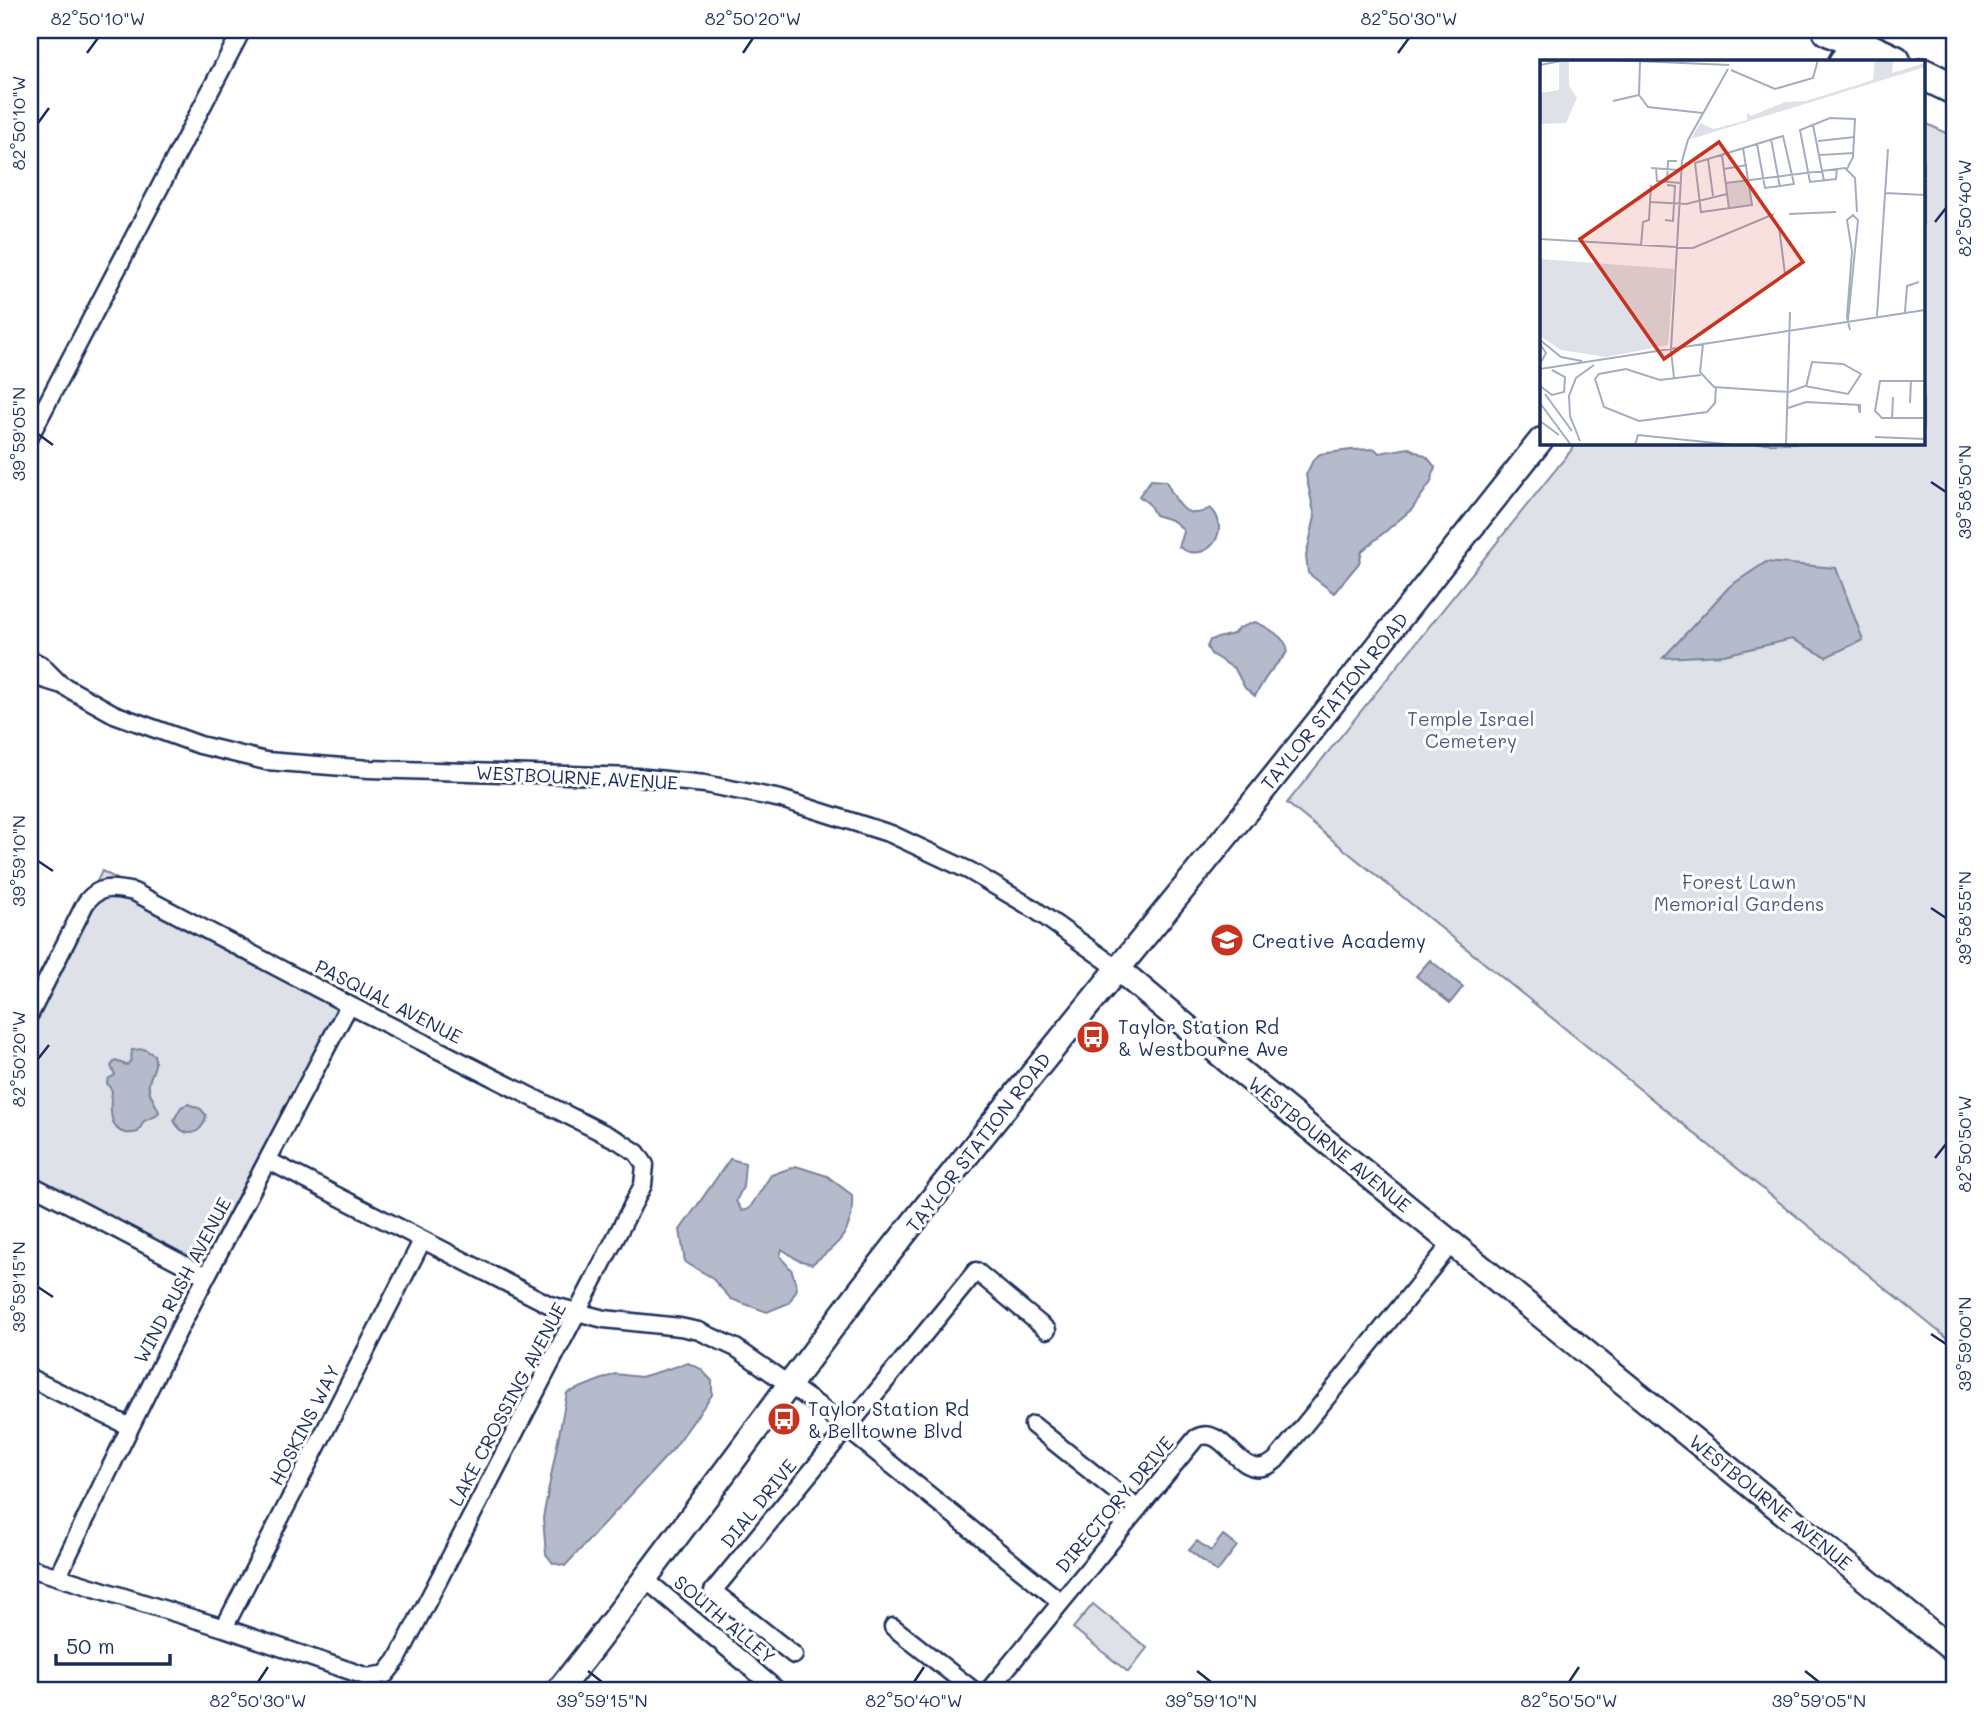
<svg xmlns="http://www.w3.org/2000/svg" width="1984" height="1720" font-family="Mali,sans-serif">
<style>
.green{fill:#dee1e7;stroke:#7c88a2;stroke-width:2}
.water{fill:#b5bbca;stroke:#77839f;stroke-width:2}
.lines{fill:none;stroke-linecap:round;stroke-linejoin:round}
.street-casing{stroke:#1b2f5e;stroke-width:21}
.secondary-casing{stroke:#1b2f5e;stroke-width:28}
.highway-casing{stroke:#1b2f5e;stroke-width:35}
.street{stroke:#fff;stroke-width:16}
.secondary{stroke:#fff;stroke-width:23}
.highway{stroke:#fff;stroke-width:30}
.ticks{fill:none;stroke:#1b2f5e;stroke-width:2.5}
.labels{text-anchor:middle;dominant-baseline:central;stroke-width:6;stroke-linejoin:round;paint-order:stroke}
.street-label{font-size:19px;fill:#1b2f5e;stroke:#fff}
.park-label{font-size:19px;fill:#4c5c80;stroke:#fff}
.poi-label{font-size:19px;fill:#1b2f5e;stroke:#fff;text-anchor:start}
.inset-road{fill:none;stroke:#a4acbf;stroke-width:2}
.view{fill:#c8321e;fill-opacity:0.15;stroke:#c8321e;stroke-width:3.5}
.inset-edge{fill:none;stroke:#1b2f5e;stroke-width:3.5}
.neatline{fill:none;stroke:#1b2f5e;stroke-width:2.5}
.ticks-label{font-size:18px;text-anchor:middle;fill:#1b2f5e}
</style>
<rect width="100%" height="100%" fill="#fff"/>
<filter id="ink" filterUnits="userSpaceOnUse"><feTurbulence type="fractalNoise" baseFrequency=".0143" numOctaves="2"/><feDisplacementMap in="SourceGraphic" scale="14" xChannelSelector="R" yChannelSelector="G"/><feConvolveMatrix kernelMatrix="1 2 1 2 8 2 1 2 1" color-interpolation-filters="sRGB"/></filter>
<g filter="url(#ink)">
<path class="green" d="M1923 122 1954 137V1344L1287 803 1577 443H1923Z
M102 871 349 1005 206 1276 30 1184V1015Z
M1093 1604 1147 1648 1128 1672 1073 1628Z"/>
<path class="water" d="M1409 448 1427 457 1435 467 1431 482 1412 509 1362 551 1359 563 1334 593 1308 573 1306 556 1315 517 1306 475 1313 460 1320 454 1351 450 1375 449 1379 453Z
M1151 480 1166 481C1175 499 1185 524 1210 508 1229 523 1216 557 1190 552 1186 552 1183 549 1179 547L1184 532C1177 520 1168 519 1155 515L1149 504 1139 496Z
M1766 562 1836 568 1863 640 1826 657 1792 639 1724 655 1663 658 1730 586Z
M1255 622C1263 625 1268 628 1275 633 1299 652 1283 654 1270 672 1264 679 1260 688 1255 696L1245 688 1235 669 1211 654 1207 647 1210 640 1233 634 1239 628Z
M1430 960 1463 987 1450 1003 1416 976Z
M144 1049 154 1055C158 1068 150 1073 149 1084 147 1093 156 1103 159 1112L156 1116 144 1121 138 1132C109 1140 109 1110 112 1091L107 1083 108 1079 115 1075 111 1066 115 1061 127 1065 131 1060 132 1050Z
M188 1104 201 1109 206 1115C203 1136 183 1140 174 1120L181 1107Z
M730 1159 745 1163 743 1187 736 1201 742 1211 749 1209 771 1175 796 1166 827 1176 852 1195C854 1232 840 1243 812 1264L798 1260 782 1249 780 1256 792 1271 797 1289 789 1303 767 1312 731 1299 711 1277 685 1262 680 1230Z
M688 1363 701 1369 712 1381V1395L674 1448 565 1566 553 1563 546 1554 543 1518 567 1393 615 1374 641 1377Z
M1223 1535 1237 1546 1217 1572 1189 1550 1197 1541 1211 1551Z"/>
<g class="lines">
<defs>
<path id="street" d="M30 436 242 30
M30 659 41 665 60 684
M30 675 62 685 114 714 200 745 266 761 369 769 637 777 705 784 781 799 891 834 970 871 1034 909 1117 968
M30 1014 85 904C98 885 113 887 134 892L349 1005 619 1141 637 1153 645 1165 643 1185 397 1660 386 1674 368 1677 224 1628 30 1568
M269 1161 550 1305 604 1319 680 1327 699 1331 736 1348 818 1405 1061 1602
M30 1184 206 1276
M30 1378 130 1427
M1033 1425 1138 1509
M58 1576C106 1476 154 1376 206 1277 253 1186 302 1096 349 1005
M645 1579 777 1690
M893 1627 973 1690
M224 1628 422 1241
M794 1655 713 1591 976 1271 1047 1330
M989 1690 1196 1438C1224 1423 1237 1477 1266 1466 1270 1465 1273 1462 1276 1460L1452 1243"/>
<path id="secondary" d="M1841 61 1855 43
M1117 968 1241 1072 1954 1651
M559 1690C663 1559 760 1422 862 1288 989 1124 1123 964 1253 803 1350 683 1445 560 1541 440"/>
<path id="highway" d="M1828 30 1895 61
M1923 74 1954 89"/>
</defs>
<use href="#street" class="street-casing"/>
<use href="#secondary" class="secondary-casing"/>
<use href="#highway" class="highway-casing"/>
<use href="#street" class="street"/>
<use href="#secondary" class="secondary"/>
<use href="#highway" class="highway"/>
</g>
</g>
<path class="ticks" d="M87 53 98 38M743 53 753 38M1398 53 1409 38M38 123 49 108M1935 222 1946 208M38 434 53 445M1931 482 1946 492M38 861 53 871M1931 908 1946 918M38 1059 49 1045M1935 1158 1946 1144M38 1287 53 1297M1931 1334 1946 1344M588 1671 602 1682M1197 1671 1211 1682M1805 1671 1819 1682M258 1682 268 1667M914 1682 924 1667M1569 1682 1579 1667"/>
<defs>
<symbol id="school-disc" viewBox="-11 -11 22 22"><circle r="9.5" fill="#c8321e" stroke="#fff"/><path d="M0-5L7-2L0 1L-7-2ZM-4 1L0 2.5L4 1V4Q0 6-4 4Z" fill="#fff"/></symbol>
<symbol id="bus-disc" viewBox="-11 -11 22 22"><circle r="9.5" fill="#c8321e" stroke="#fff"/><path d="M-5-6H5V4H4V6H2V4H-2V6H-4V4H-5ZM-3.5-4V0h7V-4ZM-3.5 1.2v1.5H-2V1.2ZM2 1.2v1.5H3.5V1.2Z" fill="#fff"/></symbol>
</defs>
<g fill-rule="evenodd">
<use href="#school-disc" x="1208" y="921" width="38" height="38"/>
<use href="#bus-disc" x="1074" y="1018" width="38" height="38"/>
<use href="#bus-disc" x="765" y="1400" width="38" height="38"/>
</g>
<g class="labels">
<g class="street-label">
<text transform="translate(1334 701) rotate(-51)">TAYLOR STATION ROAD</text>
<text transform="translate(577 777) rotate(3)">WESTBOURNE AVENUE</text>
<text transform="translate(389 1001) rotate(27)">PASQUAL AVENUE</text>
<text transform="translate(978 1142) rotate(-52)">TAYLOR STATION ROAD</text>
<text transform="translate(1330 1144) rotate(39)">WESTBOURNE AVENUE</text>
<text transform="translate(182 1280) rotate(-62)">WIND RUSH AVENUE</text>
<text transform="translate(507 1404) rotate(-62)">LAKE CROSSING AVENUE</text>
<text transform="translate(304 1425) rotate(-63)">HOSKINS WAY</text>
<text transform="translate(1771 1502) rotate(39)">WESTBOURNE AVENUE</text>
<text transform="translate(758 1503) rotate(-51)">DIAL DRIVE</text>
<text transform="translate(1114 1504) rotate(-50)">DIRECTORY DRIVE</text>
<text transform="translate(725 1619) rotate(40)">SOUTH ALLEY</text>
</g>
<g class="park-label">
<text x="1471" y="718">Temple Israel<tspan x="1471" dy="22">Cemetery</tspan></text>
<text x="1739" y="881">Forest Lawn<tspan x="1739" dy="22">Memorial Gardens</tspan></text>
</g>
<g class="poi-label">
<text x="1252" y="940">Creative Academy</text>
<text x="1118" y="1026">Taylor Station Rd<tspan x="1118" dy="22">&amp; Westbourne Ave</tspan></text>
<text x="808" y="1408">Taylor Station Rd<tspan x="808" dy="22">&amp; Belltowne Blvd</tspan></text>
</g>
</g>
<g transform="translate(1540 60)">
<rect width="385" height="385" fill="#fff"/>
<path d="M29 0V26L37 38 26 63 0 64V33L19 30V3ZM335 0H353L352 13 385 3V7L151 79 160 63 174 69 207 60V53L211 56 245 42 266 41 333 20ZM209 120 213 146 189 149 186 123ZM0 199 134 209 128 285 66 297 21 290 0 276Z" fill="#dee1e7"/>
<path class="inset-road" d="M72 0 189 5M100 2 99 35 108 47 163 53M0 5 26 0M191 10 235 29 273 18 278 0M73 41 99 35M273 65 284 121M231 79 240 127M278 81 315 77M203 88 212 145 161 152 155 103 243 76 254 124 225 128 217 84M182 95 189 149M280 95 314 93M168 99 173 136M111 108 138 110M116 108 117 121 141 123M297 108 296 119 270 122 260 70 290 58 315 59 313 97 307 109M184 109 207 105M127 122 128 101H137M186 123 305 108 315 118 317 152M345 133 385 135M111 142 146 144 187 134M249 154 296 152M125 160 133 161 135 126 127 125M239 167 245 214M0 179 153 188 234 154M101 186 103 162 109 160 111 125M365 252 367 226 379 222M337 256 348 89M308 260 318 160 313 155 307 160 312 191 307 257 310 270M0 280 21 297 42 301M0 284 6 293 0 304M163 284 160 312 174 327 249 332 265 326 308 334 321 314 303 304 272 302 266 327M131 289 142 101 148 80 188 9M131 290 134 318M0 309 385 250M161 315 120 320 86 309 59 314 55 319 64 347 99 361 167 352 175 343 176 327M385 321H340L335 351 342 358H385M0 326 12 335 24 332 25 317 12 310M5 334 32 371M0 343 31 385M370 343 371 320M248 348 266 342 320 345V353L318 345M352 359 353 337M0 361 19 375M335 377 385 379M40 381 30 356 29 336 36 318 54 305M95 385 98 375 195 385M246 385 250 252"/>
<path class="view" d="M179 82 263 202 124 299 40 179Z"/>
<rect width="385" height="385" class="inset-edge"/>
</g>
<rect width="1984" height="1720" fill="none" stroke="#fff" stroke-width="77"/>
<path d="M56 1654v10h114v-10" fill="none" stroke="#1b2f5e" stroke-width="3.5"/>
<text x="66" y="1654" font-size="21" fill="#1b2f5e" stroke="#ffffff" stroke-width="5" paint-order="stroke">50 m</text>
<rect x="38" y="38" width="1908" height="1644" class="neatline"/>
<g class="ticks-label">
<text x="98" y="25">82°50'10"W</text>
<text x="753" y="25">82°50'20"W</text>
<text x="1409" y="25">82°50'30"W</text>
<text transform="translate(19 123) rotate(-90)" y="6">82°50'10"W</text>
<text transform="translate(1965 208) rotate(-90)" y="6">82°50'40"W</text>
<text transform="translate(19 434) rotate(-90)" y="6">39°59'05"N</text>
<text transform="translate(1965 492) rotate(-90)" y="6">39°58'50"N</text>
<text transform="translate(19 861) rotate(-90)" y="6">39°59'10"N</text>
<text transform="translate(1965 918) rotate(-90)" y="6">39°58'55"N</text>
<text transform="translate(19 1059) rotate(-90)" y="6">82°50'20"W</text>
<text transform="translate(1965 1144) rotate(-90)" y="6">82°50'50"W</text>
<text transform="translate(19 1287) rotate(-90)" y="6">39°59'15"N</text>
<text transform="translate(1965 1344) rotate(-90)" y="6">39°59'00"N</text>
<text x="258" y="1707">82°50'30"W</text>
<text x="602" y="1707">39°59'15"N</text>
<text x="914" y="1707">82°50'40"W</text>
<text x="1211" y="1707">39°59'10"N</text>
<text x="1569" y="1707">82°50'50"W</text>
<text x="1819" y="1707">39°59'05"N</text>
</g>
</svg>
